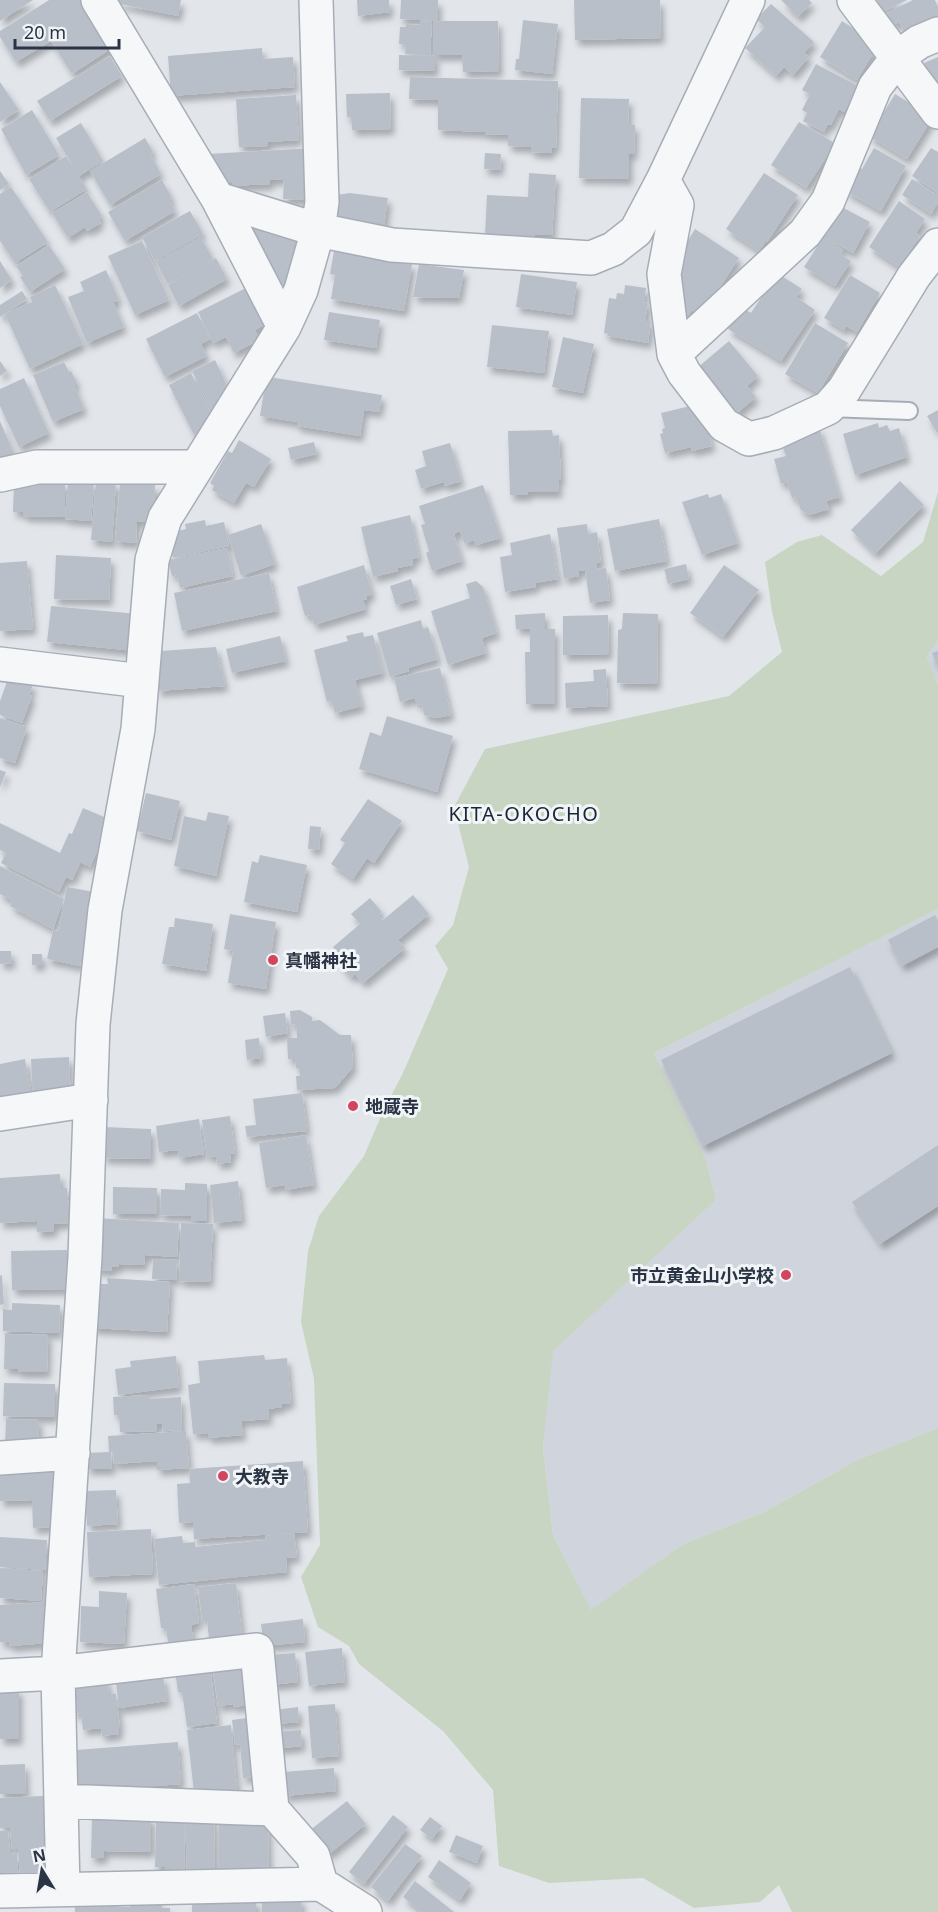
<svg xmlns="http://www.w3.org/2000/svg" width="938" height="1912" font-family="'Noto Sans','Noto Sans JP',sans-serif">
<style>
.built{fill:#d0d5dd}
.green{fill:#c8d5c3}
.building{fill:#b9bfc9;filter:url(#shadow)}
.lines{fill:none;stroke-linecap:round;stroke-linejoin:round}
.service-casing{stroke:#a7adb6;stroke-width:20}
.minor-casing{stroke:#a7adb6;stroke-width:36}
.service{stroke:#f5f7f9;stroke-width:16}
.minor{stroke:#f5f7f9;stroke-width:33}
.poi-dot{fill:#d2455e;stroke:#f2f5f8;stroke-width:2}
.labels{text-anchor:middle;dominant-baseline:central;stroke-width:6;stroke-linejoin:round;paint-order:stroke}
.poi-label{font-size:18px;font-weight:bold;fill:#2a3444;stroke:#f2f5f8;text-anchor:start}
.neighbourhood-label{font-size:20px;letter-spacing:1.5px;fill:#1c2535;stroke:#f2f5f8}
</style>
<defs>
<filter id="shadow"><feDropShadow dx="3.5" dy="6" stdDeviation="3" flood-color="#0004"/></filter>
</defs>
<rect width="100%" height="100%" fill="#e2e6eb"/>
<path class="built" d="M938 641V685L927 656Z
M938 909V1428L859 1459 766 1511 683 1544 591 1611 553 1535 543 1448 552 1351 716 1200 706 1160 654 1053Z"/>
<path class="green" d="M938 492V641L927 656 938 685V909L654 1053 706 1160 716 1200 553 1351 543 1448 553 1535 591 1610 683 1544 766 1511 859 1459 938 1428V1912H792L779 1885 760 1902 694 1908 643 1878 549 1883 499 1866 493 1790 443 1731 359 1664 349 1646 318 1627 301 1577 320 1545 314 1379 301 1322 308 1251 319 1216 364 1156 384 1109 403 1073 448 969 435 946 453 925 469 867 454 807 485 749 729 696 782 652 772 612 765 562 797 542 822 535 881 576 923 542Z"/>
<path class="building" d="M0 0H33L0 21Z
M49 0H82L112 48 72 74 51 41 16 62 0 37V31Z
M117 0H181L178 16 120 4Z
M357 0H389L390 12 358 16Z
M401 0H438V21L400 19Z
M574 0H660L661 38 575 40Z
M781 0H809L812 3 798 17Z
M877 0H907L883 12Z
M913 0H935L938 7V16L904 32 899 22 893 25 887 13Z
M771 4 814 42 804 53 809 57 793 75 784 67 776 76 745 48 765 27 756 19Z
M523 20 558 24 552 74 515 70 516 59H519Z
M420 21 432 22 430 55 405 54 406 44H399L400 27H406V24L420 25Z
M443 21H498L499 71 463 72 462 55H433V22Z
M842 21 868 38 864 44 875 50 857 80 820 57Z
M262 48 263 59 293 57 295 87 171 96 168 56Z
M399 55 435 56V71L399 70Z
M110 56 122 76 50 121 37 101Z
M938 57V94L924 63Z
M816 64 858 86 844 112 839 109 831 125 828 124 824 132 803 121 807 113 802 110 810 94 802 90Z
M410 77 558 81 556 148 552 147 551 153 531 152V147L508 146V135L485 134V132L438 130V100L409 99Z
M0 82 19 110 0 122Z
M390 93 391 129 352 130 351 117H347L346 94Z
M895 94 933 117 907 159 869 136Z
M296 95 299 140 268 142V146L239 147 236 99Z
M581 98 629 99 628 125H635L634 154H629V179L579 178Z
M32 110 59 155 26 175 1 129Z
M799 122 838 145 831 155 829 153 806 188 771 165Z
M81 123 103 161 79 176 56 138Z
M145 138 153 152 150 154 161 174 110 205 90 171Z
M313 148 314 200 283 199 284 179 270 180V184L232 186V182L216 183 208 154Z
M874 148 906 166 881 211 845 191 859 166 862 169Z
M931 148 938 152V193L912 176Z
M485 153 501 154 500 170 484 169Z
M66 156 87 189 50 212 29 179Z
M0 171 9 184 0 190Z
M529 173 556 175 552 235H535V239L485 236 487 195 528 197Z
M764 173 798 195 767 242 766 241 759 251 726 229Z
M912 179 938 196V202L931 214 902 195Z
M162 180 172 198 169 199 175 211 125 241 108 212Z
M11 187 48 242 15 263 0 241V194Z
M87 192 102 216 98 219 101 223 87 231 85 227 68 238 52 213Z
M350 193 388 198 383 234 325 221 329 196Z
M899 201 925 219 916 233 920 236 899 267 869 247Z
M836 204 870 222 853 253 825 238 843 250 840 254 851 261 835 286 804 267 823 237 819 234Z
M190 211 203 234 155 261 142 237Z
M247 224 301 237 280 296 262 259 266 248 254 243Z
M695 229 739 258 716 293 696 313 692 310 687 318 674 309 671 286 682 269 674 263Z
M201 237 213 259 168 284 156 262Z
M142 241 169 300 135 315 108 256Z
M49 245 65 269 30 292 20 277 23 276 16 266Z
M334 251 412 264 404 311 331 299 335 275 330 274Z
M216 258 227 279 179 306 168 285Z
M0 261 12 280 0 288Z
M419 264 464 270 459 298 413 297Z
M106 270 119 300 113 302 124 327 87 343 68 297 84 291 80 282Z
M777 273 802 289 796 297 815 310 781 361 728 329 743 308 751 313Z
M521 274 577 282 572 315 516 307Z
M850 275 880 293 857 332 846 326 844 330 824 318Z
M55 285 83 344 30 369 5 314 32 302 30 297Z
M625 285 646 288 644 302 648 303 645 321H651L648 343 608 336V334L604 333 609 298 616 299 617 293 624 294Z
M246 288 265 324 255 330 259 340 234 353 226 337 213 343 198 312Z
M22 291 27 299 0 317V305Z
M329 312 380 320 376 348 324 340Z
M197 313 210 339 201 344 207 356 165 377 146 339Z
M815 323 848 343 818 393 785 374Z
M492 325 549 331 544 373 487 367Z
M563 337 594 344 583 393 552 387Z
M729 341 758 376 747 386 756 397 736 414 697 368Z
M215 360 231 394 229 401 211 409 192 371Z
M0 361 7 371 0 376Z
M64 362 69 372 71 371 77 383 74 385 84 409 53 422 33 375Z
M191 373 216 424 194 435 169 385Z
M269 377 382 395 379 412 364 410 360 436 297 426V422L260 416 265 385H268Z
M24 378 49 433 19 447 0 406V389Z
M690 406 691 412 695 411 706 420 712 446 692 451 691 447 665 453 660 434 663 433 662 429 665 428 661 413Z
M938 410V434L927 416Z
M0 421 16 458 10 463 5 455 0 459Z
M878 423 879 428 887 425 890 431 899 428 907 457 855 475 843 434Z
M819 427 840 497 826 501 829 509 809 515 801 510 796 497 792 498 787 482 781 484 774 459 786 456 780 439Z
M552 430 553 436 559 435 561 480H558L559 492H528V495H510L508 431Z
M239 440 271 459 254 487 246 483 234 503 212 490 214 486 210 483 228 451 232 453Z
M314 442 317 454 291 460 288 448Z
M450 443 461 481 445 486 444 482 421 489 415 470 426 466 422 451Z
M68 481 94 483 91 521 65 519Z
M96 481 116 482 112 542 91 540Z
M900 481 924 505 875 554 851 530Z
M24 482 65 483V517L23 516V512H13L14 485Z
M120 483 155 485 154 507H150L149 522 137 521 136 543 115 541Z
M483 485 501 538 476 545 474 540 464 543 460 531 454 534 462 561 432 571 426 553 429 551 421 525 425 524 419 506Z
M708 494 709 498 721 494 738 543 702 555 682 502Z
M410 515 419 557 412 559 413 565 397 568 398 571 373 577 361 527Z
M659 519 667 561 615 571 607 529Z
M205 520 206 526 224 522 229 546 173 558 171 547 175 546 173 537 178 536 177 531 186 529 185 524Z
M261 524 275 564 241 576 228 535Z
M587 524 588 534 597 532 601 563H596L597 569 606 568 610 600 590 603 585 570 578 571 579 576 564 579 557 528Z
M550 534 558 579 535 583 536 587 505 592 500 557 512 555 510 543Z
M227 548 233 576 180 588 177 575 172 576 168 560Z
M56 555 111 558 109 600 54 599Z
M27 561 33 629 0 631V563Z
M686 564 689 579 668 584 664 569Z
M364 565 372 594 367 596V599L363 600 366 609 314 625 311 615 305 616 297 587Z
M724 565 759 590 723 637 690 613Z
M269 573 277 611 182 631 174 593Z
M411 579 417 599 396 605 390 586Z
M476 581 483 587 497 633 482 638 486 653 448 665 431 611 470 598 466 584Z
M51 606 138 614 135 651 47 642Z
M545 613V628L516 629 515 615Z
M623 613 658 614 657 684 617 683 618 630 622 629Z
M608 615 609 654 563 655V616Z
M421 620 423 629 428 627 438 659 408 668 409 671 390 677 377 633Z
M530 629H555V704H526L525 652H530Z
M363 632 364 637 373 635 383 673 355 680 362 706 335 713 331 700 327 702 314 650 348 641 346 636Z
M280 636 286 661 232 673 226 649Z
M216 647 225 686 157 691 161 651Z
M938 651V668L932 653Z
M440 668 451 715 437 718 424 715 422 704 417 705 415 698 400 702 394 678Z
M606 669 608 706 566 708 565 683 594 681 593 670Z
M9 676 33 685 29 695 32 696 22 723 0 715V701Z
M387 716 453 736 437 792 359 769 370 732 381 736Z
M0 718 27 727 15 763 0 758Z
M0 770 6 772 0 787Z
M146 793 180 801 171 840 137 831Z
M368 799 402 821 374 863 367 858 353 879 331 864 345 843 340 840Z
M83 808 111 820 90 867 69 857 80 863 72 880 66 877 59 892 1 863 6 853 0 850V823L60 853 69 833 72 834Z
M208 812 229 816 216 876 174 866 184 816 206 821Z
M310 826 321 827 319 850 308 849Z
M260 855 307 865 297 912 244 902 252 861 258 863Z
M0 866 64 899 53 929 10 906 13 901 0 894Z
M67 887 94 892 80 966 47 959 53 930 58 931Z
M413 895 429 914 398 940 405 948 363 983 355 974 351 978 339 963 343 959 333 947 360 924 351 914 370 898 382 912 378 915 383 920Z
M230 914 276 922 266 989 228 983 233 951 224 949Z
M935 915 938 921V947L902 966 888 940Z
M175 918 213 924 206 971 162 964 169 927H174Z
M0 951H11L12 963 0 964Z
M32 954H42V965H32Z
M850 967 892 1053 703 1146 661 1060Z
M300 1010 312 1017V1021L320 1020 340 1035H351L353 1067 335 1088 297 1090 296 1076H300V1068H296L295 1059H288L287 1038H297L296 1024 291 1025 290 1011Z
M285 1013 288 1033 266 1037 263 1016Z
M259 1038 261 1058 247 1060 245 1040Z
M69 1057 71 1102 33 1104 31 1059Z
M25 1059 31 1096 0 1111V1064Z
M302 1093 307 1131 247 1137 245 1126 256 1125 253 1099Z
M230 1116 235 1153 230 1154 231 1162 217 1164 216 1156 207 1157 202 1120Z
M199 1119 204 1154 179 1158 178 1150 159 1152 156 1126Z
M104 1127 151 1129V1159L103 1158Z
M306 1135 314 1185 286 1190 285 1185 266 1188 259 1143Z
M938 1145V1206L880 1244 852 1202Z
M60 1174 61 1188H67L70 1223 54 1224V1231L37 1232V1221L0 1223V1178Z
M238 1181 242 1220 214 1223 210 1185Z
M185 1183 207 1184V1221H191V1216L160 1215 161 1189 185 1190Z
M113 1187 157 1188V1214H113Z
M96 1218 179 1223 177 1257 145 1255 144 1265 119 1264V1267H112L111 1271 93 1269Z
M181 1223 213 1224 210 1282 179 1281Z
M67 1250V1289L12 1290 11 1251Z
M153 1259 177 1260 176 1280 152 1279Z
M2 1275 4 1304 0 1305V1276Z
M107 1278 170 1282 167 1332 91 1328 93 1284H108Z
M12 1303 60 1305 59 1333 3 1331V1309L12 1310Z
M5 1334 48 1335 47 1372H18V1369H4Z
M264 1355 265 1360 287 1358 291 1403 282 1404V1407L268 1409 269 1419 241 1421 243 1435 208 1438V1433L193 1434 188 1385 200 1383 198 1361Z
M176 1356 179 1387 118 1395 115 1369 131 1367 130 1361Z
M4 1383 55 1384V1417L3 1416Z
M149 1395V1399L181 1397 182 1430 163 1431 162 1424H157V1431L120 1432 119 1415H114L113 1397Z
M6 1419 39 1420 38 1449 5 1448Z
M186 1431 189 1468 157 1470V1461L114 1464 113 1451 111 1452 112 1469H87L86 1453 109 1452 108 1436Z
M303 1461 308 1532 194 1539 193 1522 179 1523 177 1484 190 1483 189 1469Z
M54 1466 55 1527 33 1528 32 1500 0 1501V1472Z
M116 1490 118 1524 87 1526 85 1491Z
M151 1529 153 1574 89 1577 87 1532Z
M294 1533 297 1557 286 1558 287 1572 159 1585 154 1539 182 1536 183 1543 195 1542V1547L266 1540 265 1536Z
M0 1537 47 1540 45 1570 0 1567Z
M0 1568 43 1571 41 1601 0 1598Z
M236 1583 242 1635 209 1639 207 1619H202L198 1587Z
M194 1584 199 1623 191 1625 193 1639 168 1642 166 1628H161L156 1589Z
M99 1591 127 1593 124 1644 80 1642 81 1606 99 1607Z
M46 1602 48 1643 10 1646 9 1642H0V1605Z
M303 1619 305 1642 264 1646 261 1624Z
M342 1648 345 1682 309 1686 305 1652Z
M295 1653 298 1682 271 1685 268 1655Z
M245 1655 254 1704 234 1707 233 1704 218 1706 212 1663Z
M209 1658 217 1723 187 1727 182 1692H178L174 1663Z
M163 1676 167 1701 119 1708 116 1683Z
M107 1678 109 1694H116L120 1727H119V1734L102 1736 101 1728 83 1730 81 1713 74 1714 73 1682Z
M0 1689H19V1739H0Z
M335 1704 339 1756 312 1758 308 1706Z
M298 1707 299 1722 276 1724 274 1710Z
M254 1717 260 1776 243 1778 240 1744 235 1745 232 1720Z
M231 1725 237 1789 194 1793 187 1730Z
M301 1730 302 1746 275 1749 274 1732Z
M178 1742 181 1784 78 1792 76 1750Z
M25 1764 26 1794H0V1765Z
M334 1768 336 1791 284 1796 283 1772Z
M43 1796 47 1876 20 1877 18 1849H12L10 1828H0V1798Z
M347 1801 366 1824 328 1855 309 1831Z
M185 1815H214L215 1874 187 1875Z
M393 1815 408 1827 364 1884 349 1872Z
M92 1816 151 1817V1852L104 1851V1858H91Z
M229 1816 268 1824 269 1875 224 1876V1870L219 1869V1825H228Z
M430 1817 442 1826 432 1839 420 1830Z
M156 1818H185L184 1872H165V1867H155Z
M8 1830 10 1854 17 1853 19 1886 0 1887V1831Z
M456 1835 483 1846 477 1863 449 1852Z
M405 1844 422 1856 388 1901 371 1887Z
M439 1860 471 1883 460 1900 428 1877Z
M415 1881 454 1912H422L403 1897Z
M301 1898 302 1912H262V1899Z
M256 1900V1912H192V1902Z
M131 1902 162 1903V1908H170V1912H75V1904L130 1907Z"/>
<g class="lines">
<defs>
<path id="service" d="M828 408 909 411"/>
<path id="minor" d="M98 0 218 199 284 327
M854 0 938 112
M663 180 677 205 664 274 674 354 684 373 724 425 749 439 774 433 828 408 844 390 914 276 938 245
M218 199 318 230 392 245 591 258 613 249 636 231 663 180 748 0
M674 354 805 233 828 201 875 87 898 57 919 42 938 34
M0 475 37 467H197
M0 664 142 681
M0 1114 91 1100
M0 1458 73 1453
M0 1676 58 1673 257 1650 272 1809
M61 1801 272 1809 313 1856 321 1884
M63 1889 58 1673 85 1257 93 1024 105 910 138 729 152 560 165 518 284 327 301 290 318 230 322 202 316 0
M0 1891 321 1884 365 1912"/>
</defs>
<use href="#service" class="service-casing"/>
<use href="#minor" class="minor-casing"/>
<use href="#service" class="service"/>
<use href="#minor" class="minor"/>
</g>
<g class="poi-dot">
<circle cx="273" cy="960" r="6"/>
<circle cx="353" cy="1106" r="6"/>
<circle cx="786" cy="1275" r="6"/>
<circle cx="223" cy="1476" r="6"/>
</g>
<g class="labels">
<g class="poi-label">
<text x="285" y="960">真幡神社</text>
<text x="365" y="1106">地蔵寺</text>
<text x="774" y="1275" text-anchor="end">市立黄金山小学校</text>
<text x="235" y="1476">大教寺</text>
</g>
<g class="neighbourhood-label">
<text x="524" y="813">KITA-OKOCHO</text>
</g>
</g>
<g transform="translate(42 1870) rotate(349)" stroke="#f2f5f8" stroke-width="4.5" paint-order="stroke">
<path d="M0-4.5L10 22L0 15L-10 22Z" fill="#2a3444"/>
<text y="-9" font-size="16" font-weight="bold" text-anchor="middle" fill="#2a3444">N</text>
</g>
<path d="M15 39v9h104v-9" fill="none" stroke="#2a3444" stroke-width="3"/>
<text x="24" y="39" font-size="18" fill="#2a3444" stroke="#f2f5f8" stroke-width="4.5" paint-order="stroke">20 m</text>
</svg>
